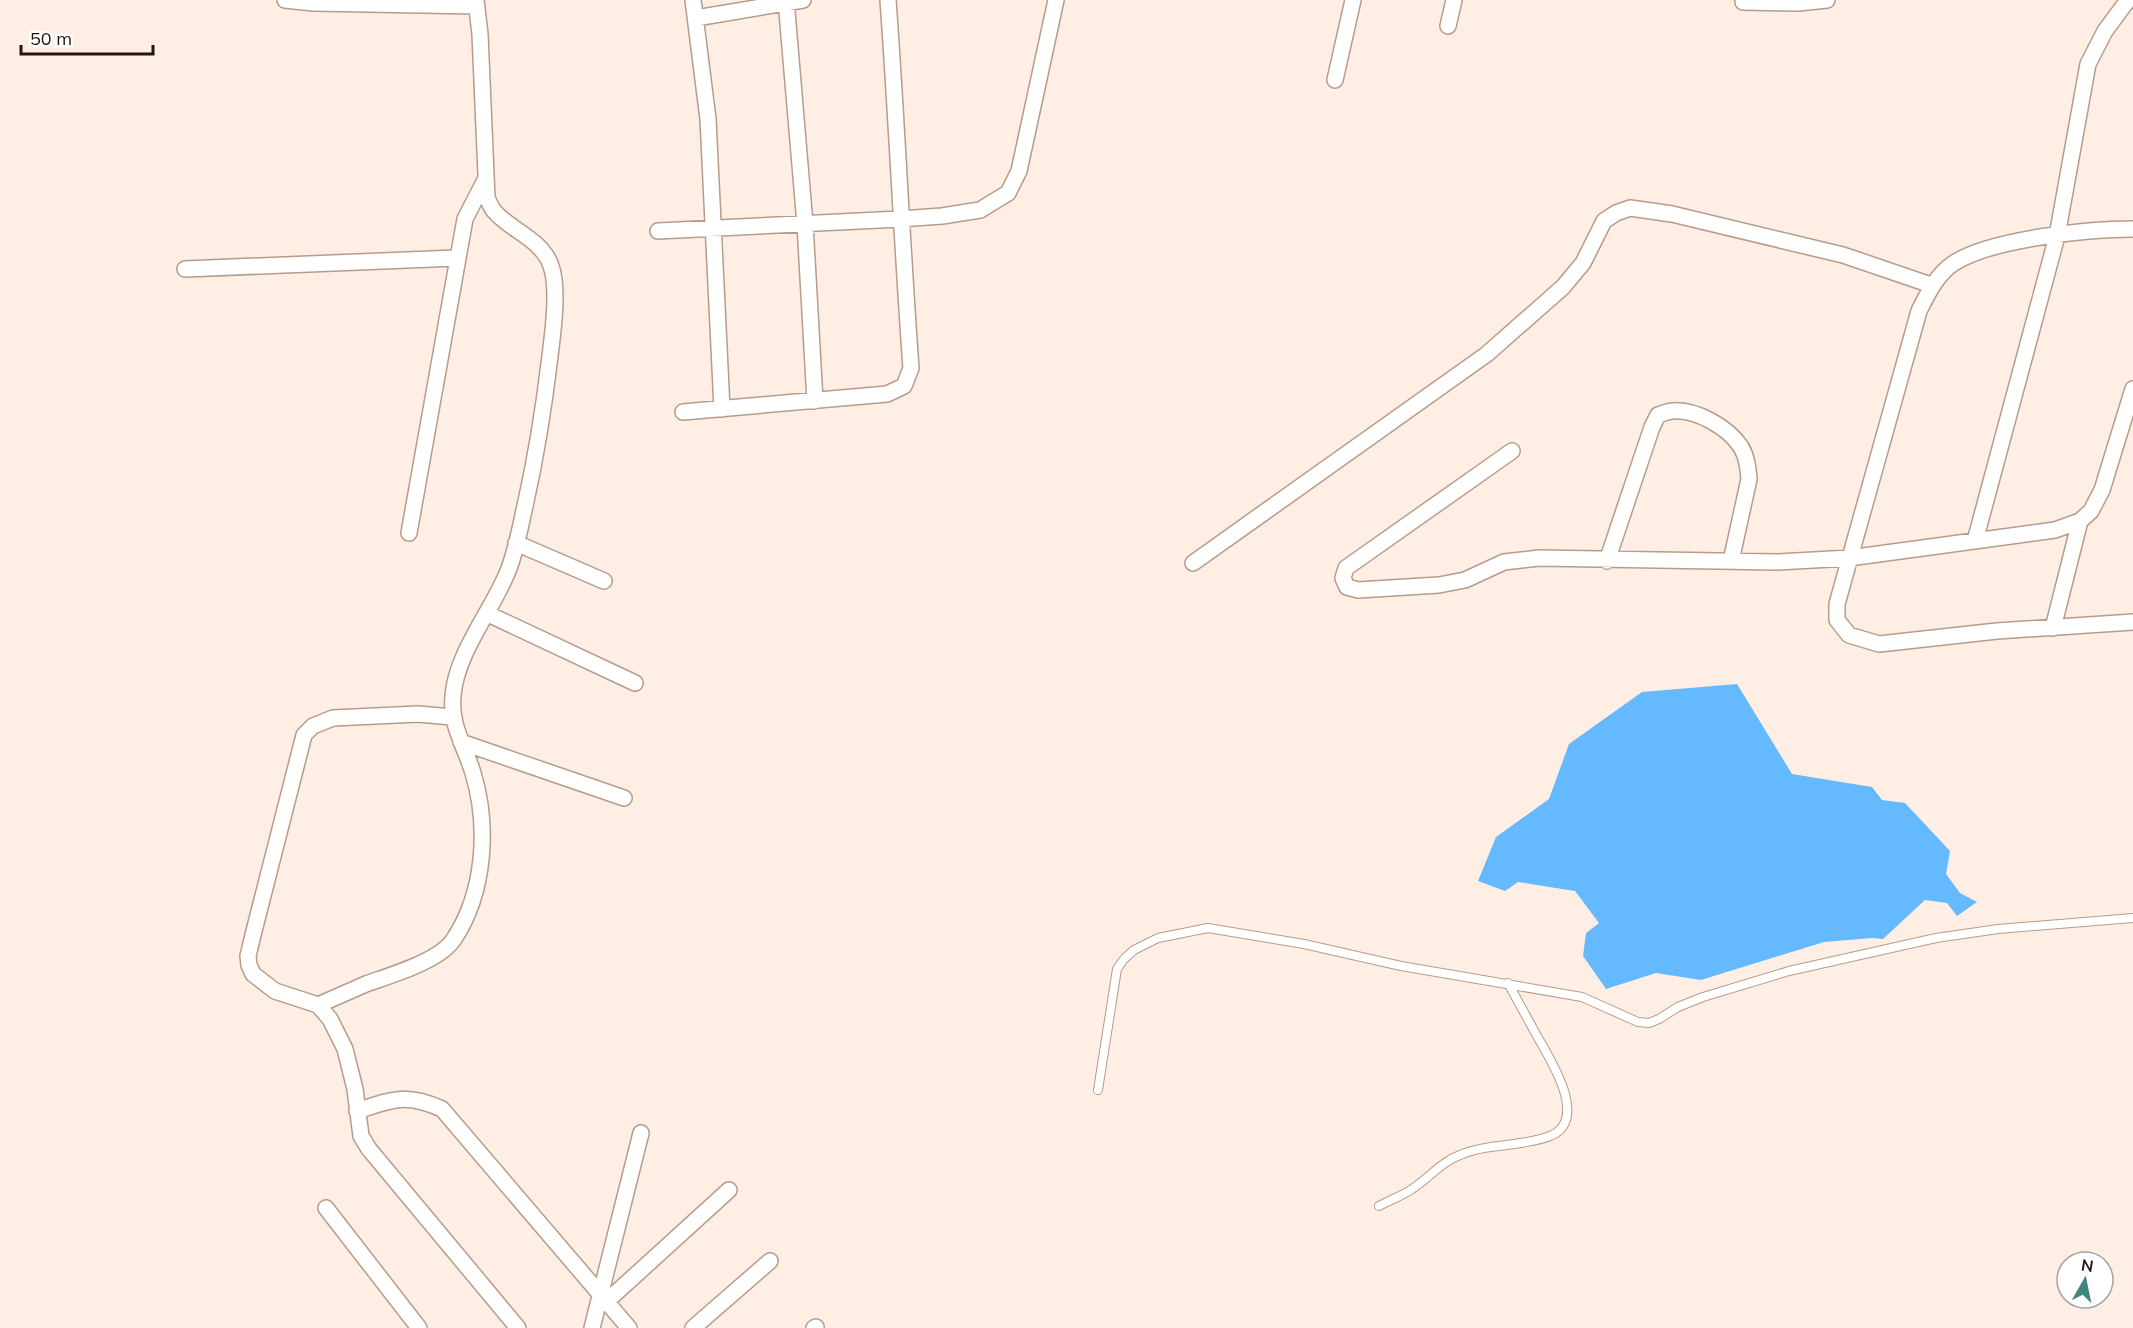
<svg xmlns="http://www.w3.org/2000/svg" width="2133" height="1328" font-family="Mulish,sans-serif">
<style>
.water{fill:#65b9fe}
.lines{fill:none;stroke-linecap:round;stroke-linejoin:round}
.lane-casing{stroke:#b69c8b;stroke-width:10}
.street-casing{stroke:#b69c8b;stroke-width:18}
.lane{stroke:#fff;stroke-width:8}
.street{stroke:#fff;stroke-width:15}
</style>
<rect width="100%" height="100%" fill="#ffeee3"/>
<path class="water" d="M1737 684 1792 774 1872 787 1882 800 1905 803 1950 851 1946 874 1960 893 1977 902 1957 916 1947 903 1925 900 1883 939 1872 938 1824 942 1701 980 1656 973 1606 989 1583 956 1586 933 1599 923 1575 891 1518 882 1505 891 1478 881 1496 837 1549 799 1569 744 1642 692Z"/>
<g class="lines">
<defs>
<path id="lane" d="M1098 1090 1117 969 1124 959 1134 950 1158 938 1208 928 1304 944 1401 966 1582 997 1638 1022 1649 1023 1659 1019 1678 1007 1703 997 1789 971 1936 938 1998 929 2133 918
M1379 1206C1390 1200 1402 1196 1412 1189 1429 1178 1441 1162 1460 1155 1488 1143 1522 1147 1550 1136 1590 1120 1550 1059 1537 1036 1527 1018 1518 1001 1508 983"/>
<path id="street" d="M285 0 313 3 477 6
M693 0 708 119 722 409
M786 0 805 224 815 401
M1743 2 1798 3 1827 0
M696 18 803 0
M1448 26 1454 0
M1335 80 1353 0
M2133 229C2088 229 1991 239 1954 263 1937 274 1928 293 1919 311L1837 604V620L1849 635 1879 644 1997 631 2133 622
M658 231 900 219 942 216 980 210 1008 193 1019 171 1056 0
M185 269 456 258
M683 412 887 394 904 386 911 368C902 246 897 123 888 0
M1512 451 1346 568 1343 578 1347 587 1358 590 1439 585 1465 580 1504 562 1539 558 1777 562 1849 558 2055 530 2080 521 2091 511 2102 490 2133 389
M409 533 465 219 485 180
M1975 541 2057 236 2088 64 2105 31 2128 0
M516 543 604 581
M1607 561 1652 427 1658 415C1662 414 1668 411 1672 411 1696 409 1728 427 1741 447 1747 457 1748 468 1749 479L1731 561
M1193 563 1487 354 1563 287 1583 263 1604 221 1616 213 1630 208 1672 214 1843 255 1931 285
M488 614 635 683
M2053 628 2080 521
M452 717 418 714 333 718 313 726 304 735 253 935 248 956 249 965 253 974 275 991 318 1005 330 1019 345 1049 355 1089 361 1136 369 1149 518 1328
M461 742 624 798
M318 1005C334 998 350 991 366 984 391 975 440 961 454 939 485 892 489 826 473 773 465 746 450 726 453 696 456 653 492 611 508 571 516 551 520 528 525 506 536 457 544 407 550 356 553 332 559 288 551 266 542 239 511 231 494 211 491 207 489 202 487 198L480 34 476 0
M357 1111C392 1099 406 1093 442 1109L629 1328
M326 1208 419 1328
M607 1301 729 1190
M592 1328 641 1133
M693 1328 770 1261
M814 1328 816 1327"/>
</defs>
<use href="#lane" class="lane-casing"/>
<use href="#street" class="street-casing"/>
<use href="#lane" class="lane"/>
<use href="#street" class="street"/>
</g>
<g transform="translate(2085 1280) rotate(9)"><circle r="28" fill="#ffffff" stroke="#a6a2a0" stroke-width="1.5"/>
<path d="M0-4.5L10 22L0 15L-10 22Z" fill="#3f8681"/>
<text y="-9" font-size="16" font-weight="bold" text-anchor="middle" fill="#211711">N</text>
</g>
<path d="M21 45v9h132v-9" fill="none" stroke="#211711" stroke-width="3"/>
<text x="30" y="45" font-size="18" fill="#211711" stroke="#ffffff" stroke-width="4.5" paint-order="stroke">50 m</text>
</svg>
